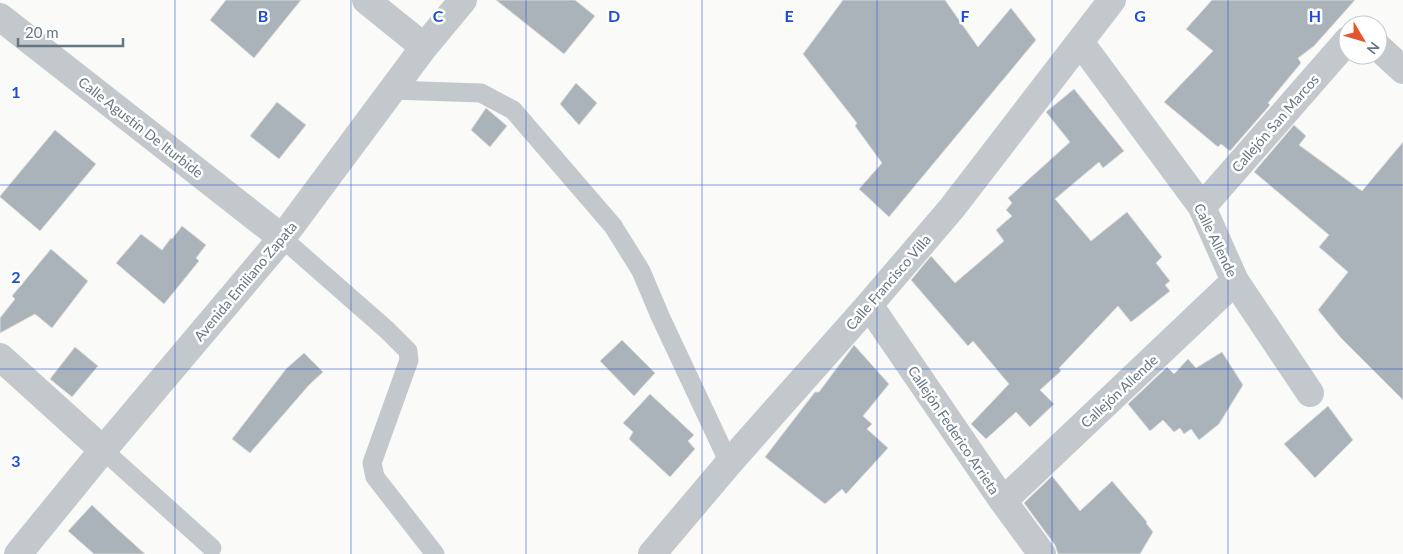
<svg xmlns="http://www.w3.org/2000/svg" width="1403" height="554" font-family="Lato,sans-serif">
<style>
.building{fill:#aab3b9;stroke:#dcdcda}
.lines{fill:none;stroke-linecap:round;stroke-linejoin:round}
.lane{stroke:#c3c8cc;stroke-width:19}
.street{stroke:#c3c8cc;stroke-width:28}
.grid{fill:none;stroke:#1d4ed8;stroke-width:1;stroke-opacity:0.55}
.labels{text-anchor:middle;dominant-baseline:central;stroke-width:5;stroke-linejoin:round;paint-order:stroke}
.street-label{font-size:14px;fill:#657683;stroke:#fff}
.grid-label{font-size:16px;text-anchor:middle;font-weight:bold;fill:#1d4ed8;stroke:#fff;stroke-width:5;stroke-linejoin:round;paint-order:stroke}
</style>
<rect width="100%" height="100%" fill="#fafaf8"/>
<path class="building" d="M226 0H301L254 58 210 20Z
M496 0H575L595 16 564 54Z
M843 0H945L978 47 1011 8 1036 40 889 217 859 189 882 163 855 126 857 123 803 54Z
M1212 0H1355L1314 46 1298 58 1301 63 1268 103 1270 105 1230 151 1221 144 1218 147 1164 102 1213 51 1186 29Z
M576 83 597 103 579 125 560 104Z
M1074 89 1124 151 1103 168 1099 162 1055 199 1091 241 1127 212 1162 257 1156 263 1170 281 1165 285 1170 291 1131 322 1118 306 1059 368 1061 371 1040 390 1054 404 1030 427 1016 412 986 439 971 424 1009 384 973 341 968 346 911 280 931 256 955 283 1004 241 996 230 1012 216 1006 210 1012 203 1008 198 1070 142 1046 112Z
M277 102 306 125 279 159 250 136Z
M486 108 507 126 490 147 471 130Z
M1294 125 1306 136 1299 145 1362 191 1403 142V400L1341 338 1318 310 1348 272 1319 247 1329 235 1254 172Z
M55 130 96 164 40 231 0 197V196Z
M182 226 206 245 196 258 199 261 164 304 116 263 141 234 162 250 171 238 172 239Z
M51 249 88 281 52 328 35 314 0 333V318L15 299 12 296Z
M622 340 655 373 634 396 600 361Z
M854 345 889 384 863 416 872 424 867 429 888 448 846 494 842 489 825 504 765 457 815 392H819Z
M75 347 98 366 72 397 50 379Z
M1222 352 1243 385 1219 424 1199 440 1191 429 1184 434 1180 428 1174 432 1163 420 1150 431 1128 404 1167 367 1174 374 1188 359 1196 368Z
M304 353 323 372 309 385 250 453 232 439 286 369Z
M650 394 694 435 688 441 695 449 670 477 629 439 633 432 623 423Z
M1328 406 1353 440 1315 478 1284 444Z
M1052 476 1080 511 1112 481 1147 522 1146 523 1153 532 1140 554H1058L1055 545 1024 503Z
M92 505 114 526 145 554H94L68 531Z"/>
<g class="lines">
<path class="lane" d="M392 90 481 93 513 110 613 226 641 271 660 316 729 463
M282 238 387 330 408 351 409 360 372 463 375 477 435 554
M103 450 212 548"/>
<path class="street" d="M366 0 424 47
M0 17 282 238
M1080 42 1202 207 1235 281 1310 393
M1378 47 1403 70
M1202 207 1348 40
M869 305 1003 501 1042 554
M0 357 103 450
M1003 501 1235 281
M18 554 103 450 282 238 424 47 463 0
M652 554 729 463 869 305 952 208 1112 0"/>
</g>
<path class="grid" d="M175 0V554M351 0V554M526 0V554M702 0V554M877 0V554M1052 0V554M1228 0V554M0 185H1403M0 369H1403"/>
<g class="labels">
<g class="street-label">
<text transform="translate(1275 123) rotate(-49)">Callejón San Marcos</text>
<text transform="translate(141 127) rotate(38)">Calle Agustín De Iturbide</text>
<text transform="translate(1216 240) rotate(64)">Calle Allende</text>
<text transform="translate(245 281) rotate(-50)">Avenida Emiliano Zapata</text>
<text transform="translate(888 282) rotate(-49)">Calle Francisco Villa</text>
<text transform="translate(1119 391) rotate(-43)">Callejón Allende</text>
<text transform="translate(954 430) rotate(56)">Callejón Federico Arrieta</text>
</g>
</g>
<g class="grid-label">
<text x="263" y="22">B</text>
<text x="438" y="22">C</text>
<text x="614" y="22">D</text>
<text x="789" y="22">E</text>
<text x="965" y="22">F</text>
<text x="1140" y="22">G</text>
<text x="1315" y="22">H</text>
<text x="16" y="98">1</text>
<text x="16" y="283">2</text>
<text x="16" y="467">3</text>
</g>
<g transform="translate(1363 40) rotate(128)"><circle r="24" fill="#ffffff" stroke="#c1c8cd"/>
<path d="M0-4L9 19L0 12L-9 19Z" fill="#e4572e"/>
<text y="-8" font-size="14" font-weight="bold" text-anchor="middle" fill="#657683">N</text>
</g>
<path d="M18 38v8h105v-8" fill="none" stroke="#657683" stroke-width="2.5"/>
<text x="25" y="38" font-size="15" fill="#657683" stroke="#ffffff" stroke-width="4" paint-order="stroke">20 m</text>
</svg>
